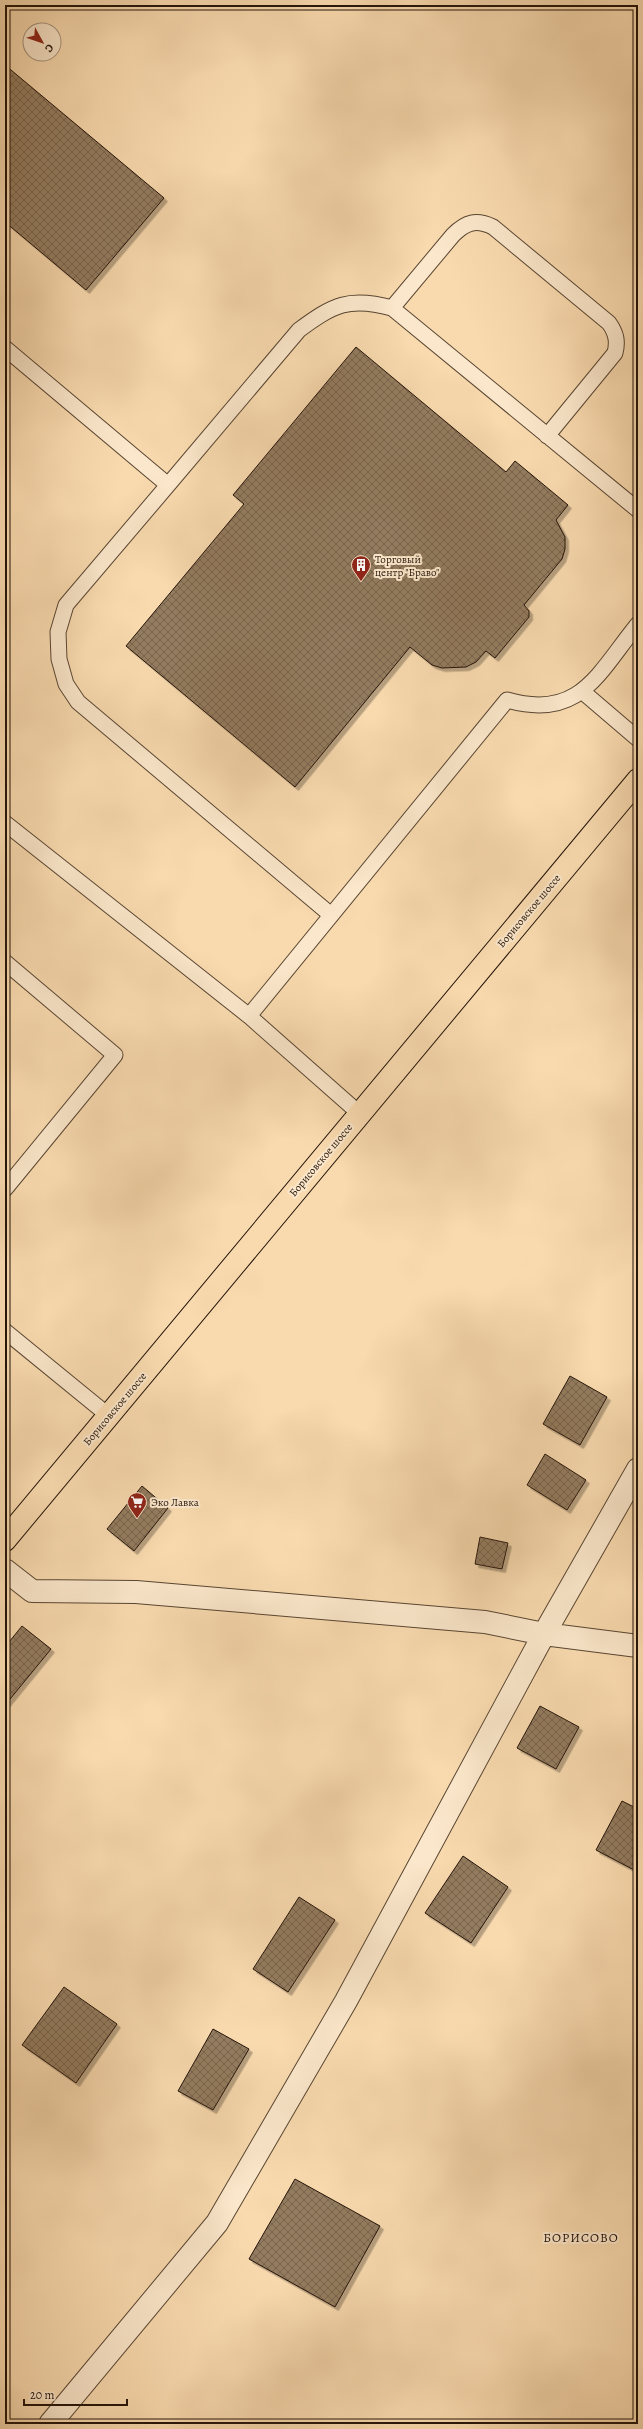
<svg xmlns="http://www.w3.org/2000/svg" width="643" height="2429" font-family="Alegreya,serif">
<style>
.building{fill:url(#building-cross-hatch);stroke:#241409;filter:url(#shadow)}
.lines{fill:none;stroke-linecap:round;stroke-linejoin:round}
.lane-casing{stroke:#594632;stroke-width:17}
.street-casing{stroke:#594632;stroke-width:24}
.primary-casing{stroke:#241409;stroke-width:24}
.lane{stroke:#fbe7cb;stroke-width:15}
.street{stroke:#fbe7cb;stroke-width:22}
.primary{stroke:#f9daaf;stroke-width:22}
.labels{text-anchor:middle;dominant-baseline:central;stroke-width:4;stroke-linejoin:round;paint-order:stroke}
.poi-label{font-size:11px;fill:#241409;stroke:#fbe7cb;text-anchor:start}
.street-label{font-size:11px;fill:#241409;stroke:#fbe7cb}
.quarter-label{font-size:13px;letter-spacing:1px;fill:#241409;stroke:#fbe7cb}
</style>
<defs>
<pattern id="building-cross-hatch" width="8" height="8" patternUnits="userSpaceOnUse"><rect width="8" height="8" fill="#937b5f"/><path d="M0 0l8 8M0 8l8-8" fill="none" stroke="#78644d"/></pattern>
<filter id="shadow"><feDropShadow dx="3.5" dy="3.5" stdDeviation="0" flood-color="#0004"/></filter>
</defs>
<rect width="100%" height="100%" fill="#f9daaf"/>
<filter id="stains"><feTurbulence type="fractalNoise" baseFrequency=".005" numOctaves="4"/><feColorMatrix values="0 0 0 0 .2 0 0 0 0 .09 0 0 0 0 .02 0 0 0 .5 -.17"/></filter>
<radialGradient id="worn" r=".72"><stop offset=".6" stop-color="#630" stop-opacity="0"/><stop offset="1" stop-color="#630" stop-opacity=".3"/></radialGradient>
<path class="building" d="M5 65 164 198 86 290 5 222Z
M356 347 506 472 515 461 568 505 556 520 565 537V549L562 559 524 605 529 611V617L495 658 486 651 476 662 466 667 442 668 432 665 410 647 295 787 126 646 244 504 233 495Z
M570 1376 607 1397 580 1445 543 1424Z
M545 1454 586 1480 567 1510 527 1485Z
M142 1486 168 1508 134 1551 107 1529Z
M480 1537 508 1543 502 1569 475 1564Z
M22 1626 51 1649 6 1704 5 1647Z
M540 1706 579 1727 556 1769 517 1748Z
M622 1801 638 1809V1872L596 1850Z
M463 1856 508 1887 471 1943 425 1913Z
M299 1897 335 1920 288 1992 253 1969Z
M64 1987 117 2024 76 2083 22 2045Z
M213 2029 249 2049 213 2110 178 2091Z
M295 2179 380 2226 335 2307 249 2259Z"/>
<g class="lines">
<defs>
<path id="lane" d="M392 308 453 235C466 222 476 219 493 227L609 323C616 333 618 341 615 353L547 436
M5 348 168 485 66 605 58 632 59 659 66 684 78 702 331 915
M168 485 299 330C333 305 349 296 392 308L638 510
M583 692 638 739
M5 823 249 1016 360 1114
M5 962 115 1055 5 1189
M249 1016 507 700C580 721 598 673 638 624
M5 1331 109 1416"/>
<path id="street" d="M5 1570 32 1591 136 1592 485 1622 544 1634 638 1646
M50 2424 217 2223 346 2001 544 1634 638 1469"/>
<path id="primary" d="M5 1540 638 780"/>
</defs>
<use href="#lane" class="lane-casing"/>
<use href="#street" class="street-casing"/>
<use href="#primary" class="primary-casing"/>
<use href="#lane" class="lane"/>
<use href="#street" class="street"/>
<use href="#primary" class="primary"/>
</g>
<defs>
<symbol id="building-pin" viewBox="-11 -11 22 30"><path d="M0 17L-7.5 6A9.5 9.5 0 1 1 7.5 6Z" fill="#8f2418" stroke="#fbe7cb"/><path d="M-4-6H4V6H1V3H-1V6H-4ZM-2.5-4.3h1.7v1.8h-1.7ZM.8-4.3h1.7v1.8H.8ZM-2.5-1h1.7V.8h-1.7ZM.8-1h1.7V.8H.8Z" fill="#fff"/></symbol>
<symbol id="supermarket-pin" viewBox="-11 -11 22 30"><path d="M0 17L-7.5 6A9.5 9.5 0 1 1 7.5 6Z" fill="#8f2418" stroke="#fbe7cb"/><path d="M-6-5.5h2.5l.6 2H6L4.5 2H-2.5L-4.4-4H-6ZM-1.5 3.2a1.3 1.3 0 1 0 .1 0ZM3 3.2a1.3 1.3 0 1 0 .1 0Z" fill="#fff"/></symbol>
</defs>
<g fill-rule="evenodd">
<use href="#building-pin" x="350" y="554" width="22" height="30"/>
<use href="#supermarket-pin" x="126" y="1491" width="22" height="30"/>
</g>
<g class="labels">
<g class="poi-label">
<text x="375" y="559">Торговый<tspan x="375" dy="13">центр "Браво"</tspan></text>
<text x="151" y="1502">Эко Лавка</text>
</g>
<g class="street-label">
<text transform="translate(529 911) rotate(-50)">Борисовское шоссе</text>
<text transform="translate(321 1160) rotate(-50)">Борисовское шоссе</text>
<text transform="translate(115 1409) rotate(-50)">Борисовское шоссе</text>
</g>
<g class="quarter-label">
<text x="581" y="2237">БОРИСОВО</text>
</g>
</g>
<rect width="643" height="2429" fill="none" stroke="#f9daaf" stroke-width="20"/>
<rect x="6" y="6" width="631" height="2417" fill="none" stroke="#241409" stroke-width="2"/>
<rect x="10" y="10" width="623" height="2409" fill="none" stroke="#241409"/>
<g transform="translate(42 42) rotate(130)"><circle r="19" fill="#fbe7cb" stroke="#a5937d"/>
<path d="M0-3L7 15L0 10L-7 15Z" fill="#8f2418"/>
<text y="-6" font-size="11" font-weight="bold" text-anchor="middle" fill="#241409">С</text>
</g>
<path d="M24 2399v6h103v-6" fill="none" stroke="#241409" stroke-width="2"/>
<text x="30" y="2399" font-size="12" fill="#241409" stroke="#fbe7cb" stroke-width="3" paint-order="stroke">20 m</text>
<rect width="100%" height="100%" filter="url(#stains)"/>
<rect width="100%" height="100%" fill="url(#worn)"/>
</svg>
